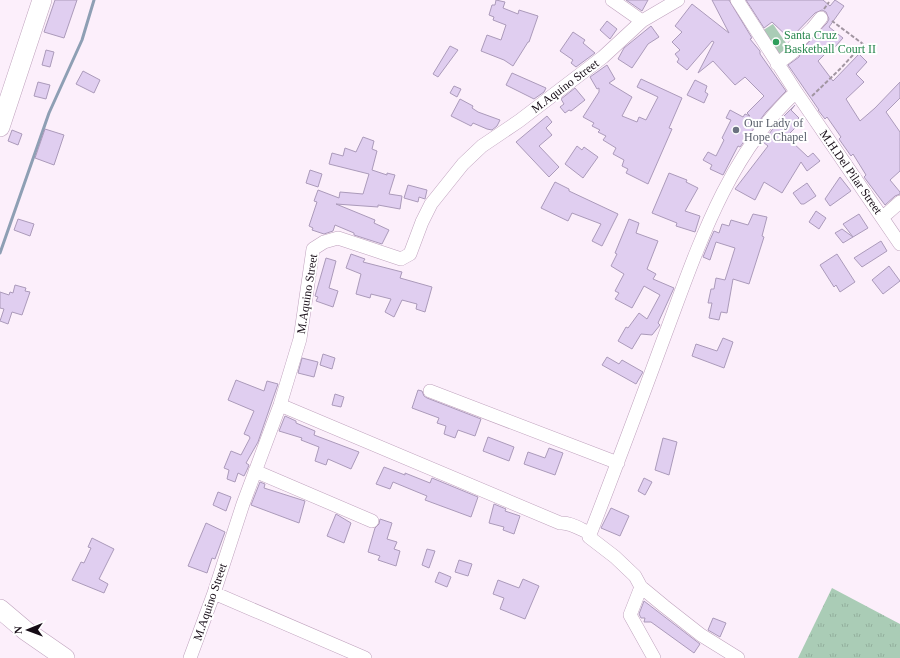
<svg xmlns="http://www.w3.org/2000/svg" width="900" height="658" font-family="'Times New Roman',serif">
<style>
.grass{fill:url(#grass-tufts)}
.pitch{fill:#aaccb6}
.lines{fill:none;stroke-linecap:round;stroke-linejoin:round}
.stream{stroke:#8e9fb4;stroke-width:3}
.building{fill:#e0cef0;stroke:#ab9aba}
.minor-casing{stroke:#bfa2bd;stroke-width:14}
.highway-casing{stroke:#bfa2bd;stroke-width:20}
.path{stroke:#a195a1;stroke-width:2;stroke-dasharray:4 2;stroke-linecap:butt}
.minor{stroke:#fff;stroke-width:13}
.highway{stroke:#fff;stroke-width:19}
.leisure-dot{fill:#2e9e5b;stroke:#fff;stroke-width:1.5}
.worship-dot{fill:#6b7280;stroke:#fff;stroke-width:1.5}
.labels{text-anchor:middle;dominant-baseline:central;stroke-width:4;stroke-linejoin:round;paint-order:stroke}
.leisure-label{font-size:12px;fill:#27864d;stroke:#fff;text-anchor:start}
.street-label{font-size:12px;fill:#160c16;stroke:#fff}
.worship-label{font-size:12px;fill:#5b616d;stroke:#fff;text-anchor:start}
</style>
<defs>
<pattern id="grass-tufts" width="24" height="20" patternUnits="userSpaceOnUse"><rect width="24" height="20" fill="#aaccb6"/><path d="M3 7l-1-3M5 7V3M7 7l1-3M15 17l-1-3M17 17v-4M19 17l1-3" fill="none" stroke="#92ae9c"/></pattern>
</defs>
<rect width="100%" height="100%" fill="#fceffb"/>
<path class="grass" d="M832 588 900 624V658H798Z"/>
<path class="pitch" d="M773 24 792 52 778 61 759 33Z"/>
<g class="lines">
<path class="stream" d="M0 253 49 113 82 40 94 0"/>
</g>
<path class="building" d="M55 0H77L64 38 44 32Z
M496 0 505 2 503 8 518 14 519 10 538 16 529 42H528L513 66 504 60 481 51 487 35 501 40 506 25 493 20 494 17 489 15 492 5H495Z
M626 0H648L642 11Z
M712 0H729L752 38 750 39 760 51V54L786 91 766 112 740 147 738 146 723 175 710 169 712 165 703 160 708 152 716 156 724 140 722 138 731 120 726 118 730 110 743 117 745 114 750 116 747 113 764 96 745 77 735 85 713 61 698 73 714 42 712 41 687 70 677 62 679 59 675 54 680 50 672 42 682 32 675 26 692 4 729 33Z
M746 0H823L830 6 835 0 844 6 829 27 843 38 834 48 833 46 818 61 833 81 859 54 867 62 856 74 864 82 846 99 860 121 875 108 900 82V98L886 112 900 132V171L890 180 900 192V194L895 196 885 205 864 177 866 175 853 154 851 156 839 139 841 137 827 117 825 119 818 110H819L788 65 799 57 802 49 827 23 829 19 826 12 822 10 815 13 790 39 772 22 764 28Z
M607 21 617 29 610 39 600 30Z
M651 26 659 37 648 44 632 68 618 59 624 48Z
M573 32 585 40 583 43 595 53 576 67 571 63 573 60 560 51Z
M450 46 458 50 438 77 433 74Z
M46 50 54 52 50 67 42 65Z
M607 65 615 79 609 83 632 97 622 116 637 122 639 117 646 120 658 97 637 87 641 79 682 98 669 128 672 129 648 184 626 173 628 169 622 166 624 160 613 154 616 148 603 140 606 136 598 132 600 130 592 126 594 123 583 117 599 92V88L597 89 590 77Z
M83 71 100 80 94 93 76 84Z
M512 73 546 88 544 92 534 99 506 85Z
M695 80 707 86 705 92 708 94 704 103 687 95Z
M38 82 50 85 46 99 34 96Z
M454 86 461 89 457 97 450 93Z
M575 88 585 100 571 111 569 110 565 113 560 107 564 104 561 99Z
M460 99 473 106 472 108 478 112 500 120 497 126 492 130 487 129 473 123 471 126 451 116Z
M795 105 791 110 799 118 794 123 797 126 789 134 794 138 791 141 808 157 813 153 820 161 807 171 801 162 782 193 764 182 755 200 735 189 768 146 763 142 778 122Z
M547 116 552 122 546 128 552 135 539 146 559 167 549 177 516 142Z
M45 129 64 135 54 165 35 158Z
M12 130 22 134 18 145 8 141Z
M363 137 374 141 372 149 377 151 372 170 387 175V173L395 175 389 194 402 196 400 209 378 205V207L336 204 375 220 374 223 389 230 382 244 354 235V233L335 225 333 231 324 234 312 230 313 228 309 226 317 202 314 201 318 190 339 198 340 192 363 194 369 174 329 164 332 153 343 156 345 148 356 152Z
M577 146 582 150 584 147 598 157 583 178 565 164Z
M310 170 322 174 318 187 306 183Z
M669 173 687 180 686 182 698 188 685 211 700 216 695 232 676 226 677 223 652 213Z
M840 177 851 191 830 206 825 199Z
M555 182 569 189V191L618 214 602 246 592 241 601 224 572 213 568 221 541 208Z
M807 183 816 196 804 204H801L793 193Z
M408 185 427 190 425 199 419 197 418 202 404 198Z
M816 211 826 218 819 229 809 222Z
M753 214 767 217 762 236 764 237 749 284 733 279 727 313 721 312 719 320 709 318 712 303H708L711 289H714L716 278 725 280 735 248 716 242 710 260 703 257 710 240 714 231 719 233 722 224 729 226 731 220 748 225Z
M859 214 868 228 853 237 843 224Z
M18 219 34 224 30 236 14 230Z
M629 219 639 223 636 233 658 241 647 269 656 274 653 279 674 288 658 323 660 325 652 335 641 334 632 349 618 341 626 327 628 328 639 313 647 319 660 295 644 286 632 308 615 299 619 293 615 291 624 274 611 266 617 254 615 253Z
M842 229 853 237 843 243 835 233Z
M881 241 887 251 862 267 854 258Z
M351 254 365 259 363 262 402 272 400 278 432 287 425 312 416 309 417 304 402 300 394 317 385 312 391 299 371 294 370 298 356 294 361 274 346 268Z
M837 254 855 282 840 292 836 285 834 287 820 265Z
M326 258 336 261 329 288 338 291 333 307 316 301 318 297 315 296Z
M889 266 900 281 883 294 872 280Z
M15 285 26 288 25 291 30 292 22 315 12 312 8 324 0 321 4 309 0 308V292L9 295 10 292 13 293Z
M723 338 733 342 724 368 692 356 696 344 717 351Z
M323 354 335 358 332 369 320 365Z
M607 357 619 364 622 360 643 372 636 384 602 365Z
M302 358 318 362 314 377 298 373Z
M236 380 264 391 267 381 278 384 258 442 246 463 249 465 247 470 244 476 238 473 235 482 227 479 229 470 224 468 231 451 241 455 250 438 249 436 244 434 254 411 228 400Z
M418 390 422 391 424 396 427 398 481 419 475 436 458 430 455 438 444 434 446 426 437 423 439 418 412 408Z
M335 394 344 397 341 407 332 405Z
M285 416 296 421V423L315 431 314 435 359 452 351 469 328 459 326 465 315 461 319 447 301 440 302 438 279 431Z
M488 437 514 447 509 461 483 451Z
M663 438 677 442 669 475 655 470Z
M549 448 563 453 555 475 524 464 528 452 545 458Z
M384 467 405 475V473L430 483 432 478 478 497 471 517 425 500 427 496 393 482 390 489 376 484Z
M644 478 652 482 645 495 638 491Z
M260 482 265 484 264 488 305 501 299 523 251 505Z
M218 492 231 497 226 511 213 505Z
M494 504 506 509 505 511 520 516 514 534 503 530 504 527 489 523Z
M611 508 629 516 620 536 601 528Z
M336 514 351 523 344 543 327 536Z
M380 519 392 523 387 539 397 542 394 549 400 551 396 566 378 560 380 556 368 552 375 528 379 524Z
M206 523 225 532 215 559 212 558 207 573 188 566Z
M92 538 114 549 99 579 108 584 104 593 72 580 81 562 84 563 91 548 88 547Z
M427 549 435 551 429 568 422 565Z
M459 560 472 564 468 576 455 572Z
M439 572 451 577 447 587 435 582Z
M523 579 539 586 525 619 500 609 504 598 493 594 498 580 519 588Z
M644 601 700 644 694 653 651 622H644L645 618H641L639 614Z
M713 618 726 623 720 637 708 630Z"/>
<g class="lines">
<defs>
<path id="minor" d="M612 0 642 21
M737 0 796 92 900 244
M777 64 794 51V46L812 29 821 18
M883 217 900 202
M430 391 618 463
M280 405 560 523C570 522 580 529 589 533V537
M255 471 372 521
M641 587 630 615 654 658
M214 593 365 658
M190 658 214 593 243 504 280 405 300 339 313 249 324 242 338 238 401 259 410 254 422 222 431 204 463 164 482 146 519 121 603 57 642 21 678 0
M738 658 701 635 664 606 641 587 635 576 615 557 589 537C615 470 640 403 665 335 697 250 727 155 796 92"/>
<path id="highway" d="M0 127 42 0
M0 609 26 631 65 658"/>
</defs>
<use href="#minor" class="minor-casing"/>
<use href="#highway" class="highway-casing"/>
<path class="path" d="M824 9 829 2
M812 96 841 68 863 44 832 21"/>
<use href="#minor" class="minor"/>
<use href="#highway" class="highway"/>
</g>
<circle class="leisure-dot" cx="776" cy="42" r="4"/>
<circle class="worship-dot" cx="736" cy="130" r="4"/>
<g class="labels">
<g class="leisure-label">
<text x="784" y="35">Santa Cruz<tspan x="784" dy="14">Basketball Court II</tspan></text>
</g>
<g class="street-label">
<text transform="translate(565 86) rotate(-37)">M.Aquino Street</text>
<text transform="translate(851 172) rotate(55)">M.H.Del Pilar Street</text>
<text transform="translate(307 294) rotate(-81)">M.Aquino Street</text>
<text transform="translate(210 602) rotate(-71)">M.Aquino Street</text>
</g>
<g class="worship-label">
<text x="744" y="123">Our Lady of<tspan x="744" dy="14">Hope Chapel</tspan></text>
</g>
</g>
<g transform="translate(28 630) rotate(269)" stroke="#ffffff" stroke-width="3" paint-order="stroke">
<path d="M0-3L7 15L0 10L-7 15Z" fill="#160c16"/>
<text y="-6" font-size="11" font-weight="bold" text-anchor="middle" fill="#160c16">N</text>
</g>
</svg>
